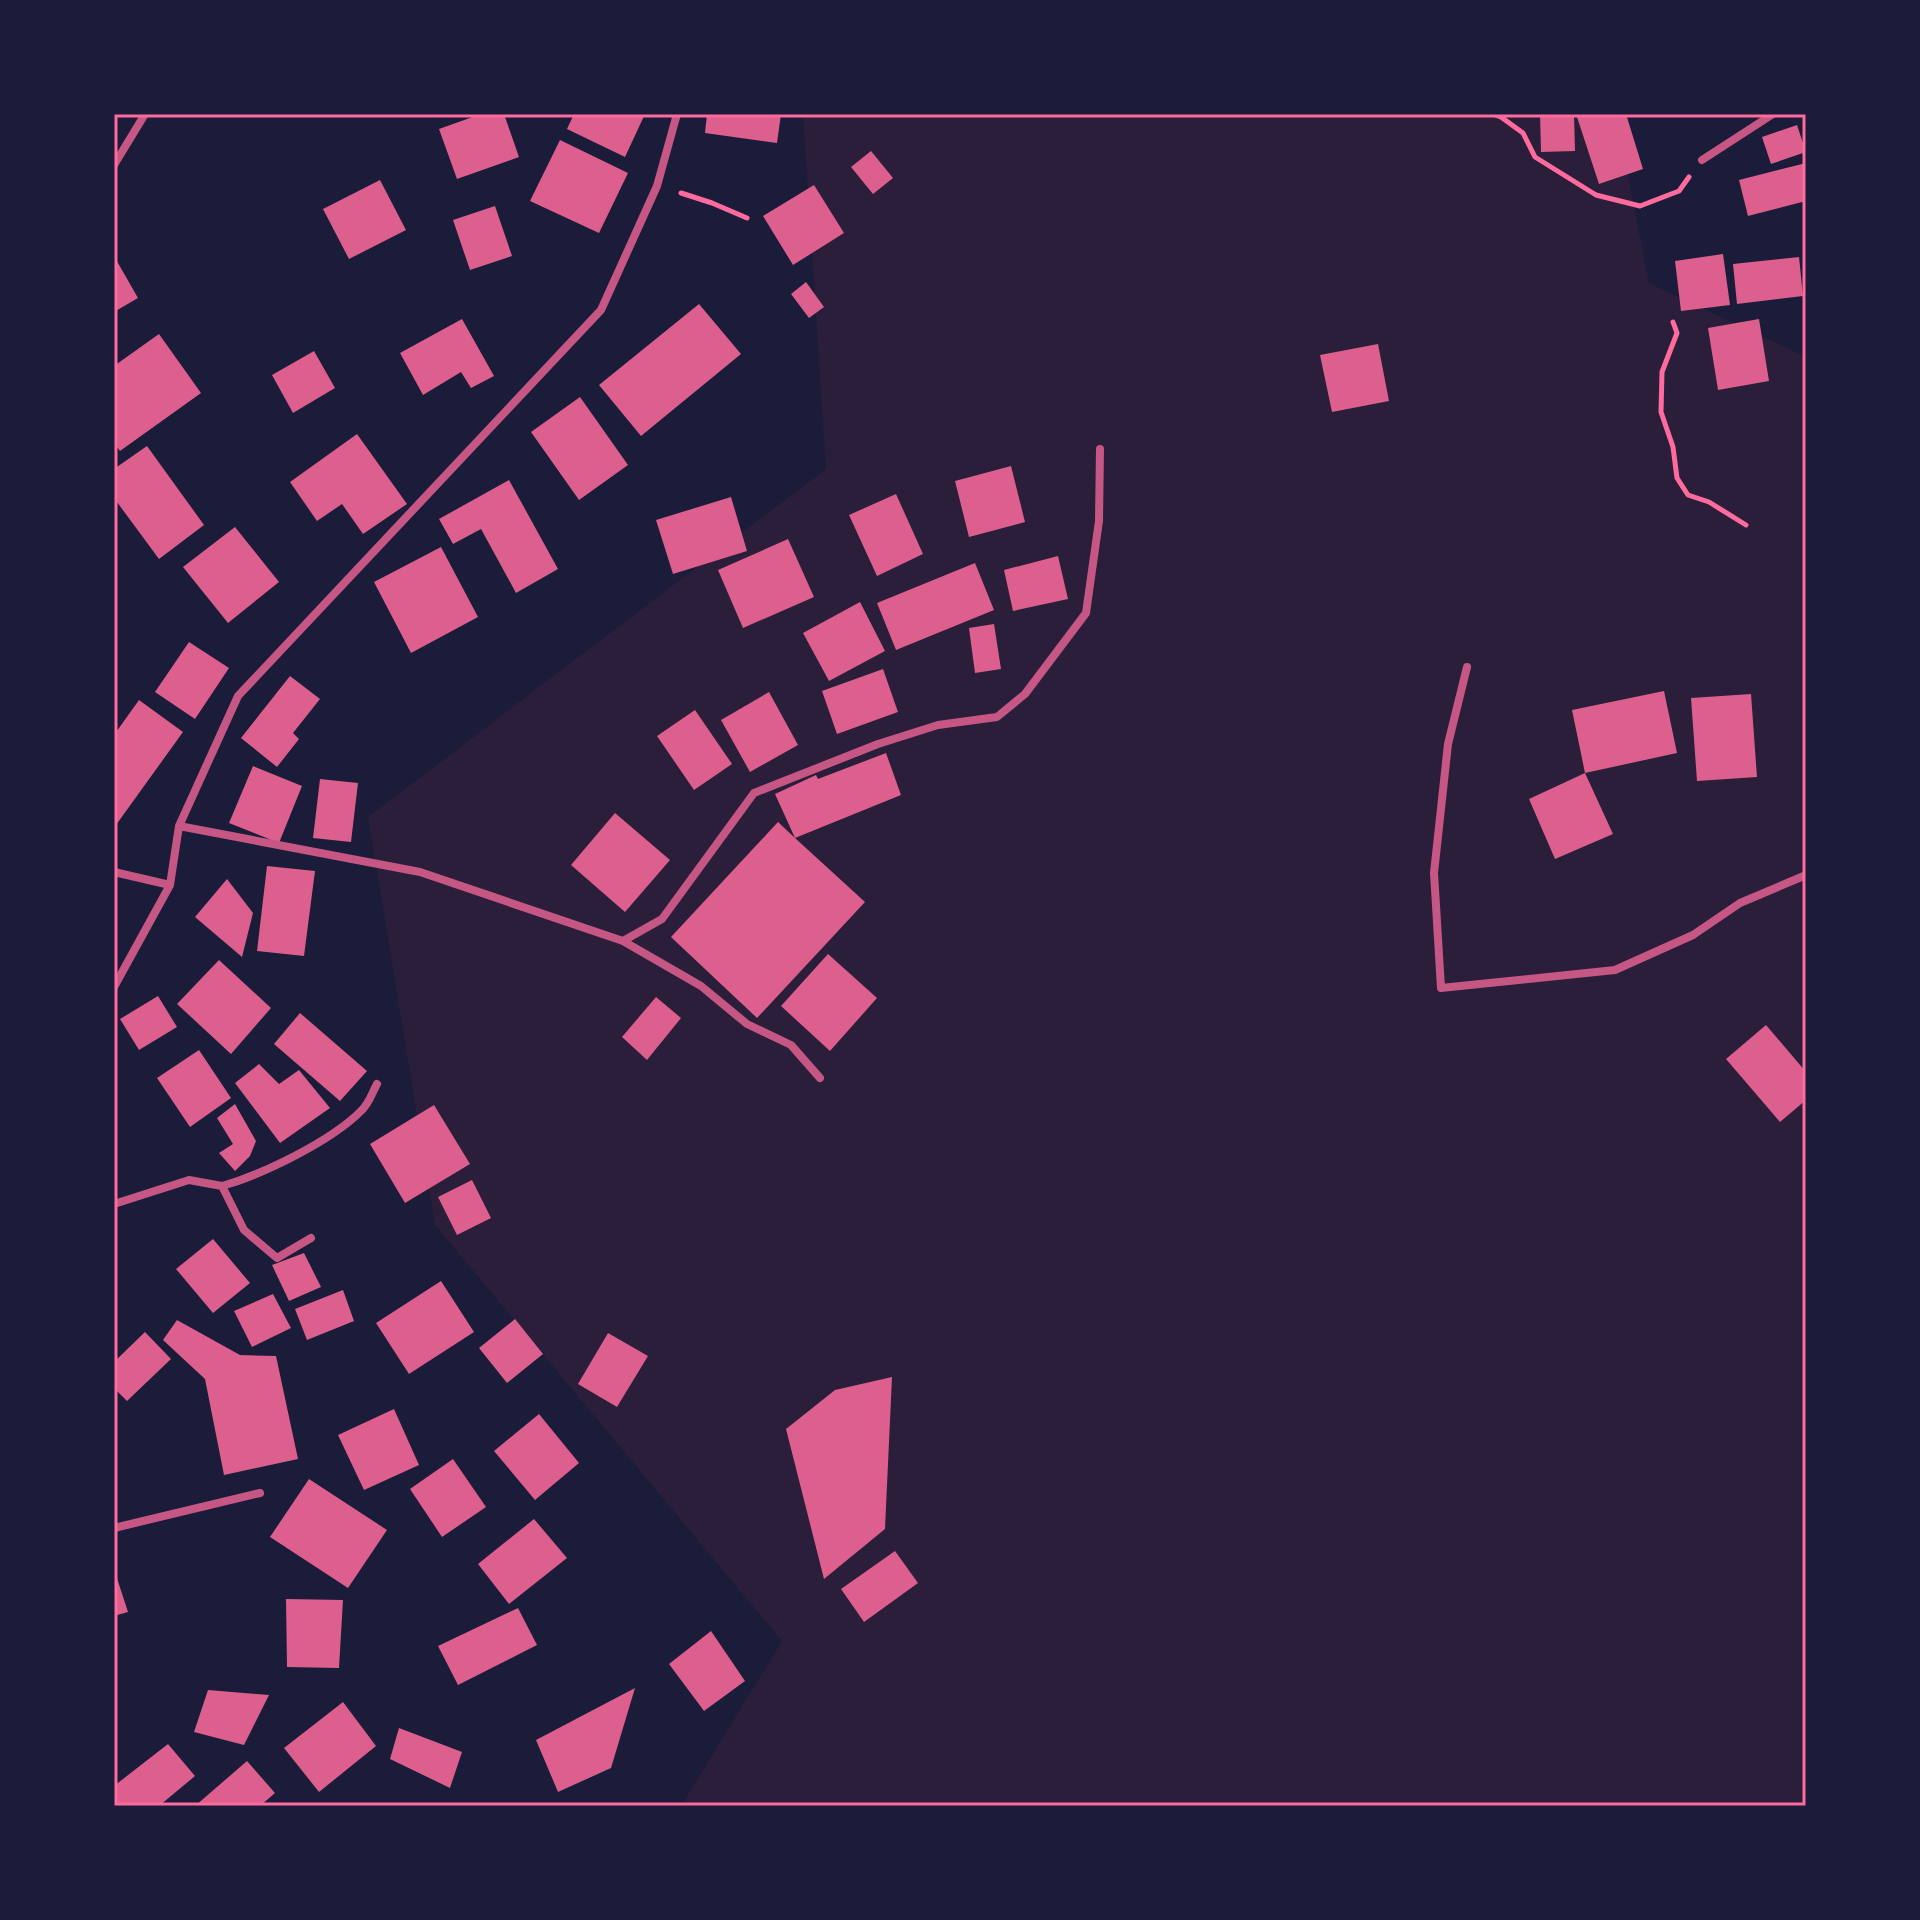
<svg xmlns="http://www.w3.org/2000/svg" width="1920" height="1920" font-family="'Space Grotesk',sans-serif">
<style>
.green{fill:#2a1e3b}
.building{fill:#dd5f8e}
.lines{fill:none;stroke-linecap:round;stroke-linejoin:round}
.path{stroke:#ff6b9d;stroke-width:5}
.minor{stroke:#c65784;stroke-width:8}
.neatline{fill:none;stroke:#ff6b9d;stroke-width:3}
</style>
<rect width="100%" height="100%" fill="#1b1b3a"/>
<path class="green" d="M803 114H1616L1649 283 1806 357V1806H681L782 1641 435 1225 368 817 826 469Z"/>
<path class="building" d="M481 114H504L519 157 457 179 439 129Z
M574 114H645L625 157 567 129Z
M707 114H781L777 143 705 133Z
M1540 114H1574L1575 151 1541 152Z
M1576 114H1626L1643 169 1599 184Z
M1797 125 1806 152 1771 164 1762 137Z
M560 140 628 173 599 233 530 201Z
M871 151 893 178 873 194 851 167Z
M1806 163V201L1748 216 1739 180Z
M380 180 406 230 349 259 323 209Z
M814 185 844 233 793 265 763 216Z
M495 206 512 256 470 270 453 220Z
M1723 254 1730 305 1681 311 1675 261Z
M114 256 138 298 114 312Z
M1799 257 1803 296 1737 304 1733 264Z
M806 282 824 307 809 318 791 294Z
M699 304 741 354 641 436 599 385Z
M462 319 494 376 471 388 461 372 423 395 400 353Z
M1759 319 1769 381 1718 390 1708 328Z
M159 334 201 393 120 451 114 443V366Z
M1378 344 1389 401 1332 412 1320 355Z
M314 351 335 388 293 413 272 375Z
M580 397 628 465 579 500 531 432Z
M357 434 407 504 363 534 342 504 317 521 290 482Z
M147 446 204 525 159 559 114 498V469Z
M1011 466 1025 522 969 537 955 481Z
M509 480 558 569 516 593 481 529 453 544 439 519Z
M896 494 923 554 877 576 849 515Z
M731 497 747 551 673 574 656 520Z
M235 527 279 582 228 623 183 567Z
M788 539 814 597 743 628 718 570Z
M441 547 478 617 411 653 374 582Z
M1058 556 1068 599 1013 611 1004 570Z
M975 563 994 610 896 650 877 603Z
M860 602 885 651 829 681 803 633Z
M994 624 1001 669 975 673 969 628Z
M189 642 229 668 195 719 155 692Z
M883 669 898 712 837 734 822 691Z
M290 676 320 699 293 733 299 739 277 767 241 738Z
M1664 691 1677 753 1585 773 1572 710Z
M769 692 798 745 750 772 721 720Z
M1751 694 1757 777 1697 781 1691 698Z
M139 700 183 732 116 825 114 824V735Z
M695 710 732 764 694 790 657 736Z
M886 753 901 795 795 838 865 902 757 1018 671 937 778 822 795 838 775 794 816 775 818 779Z
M253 766 302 786 279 843 229 823Z
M1585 773 1613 834 1555 859 1529 799Z
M320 779 358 783 351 842 313 838Z
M615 813 670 860 625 912 571 865Z
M267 866 315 871 304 956 257 951Z
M227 879 253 913 242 957 195 917Z
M828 954 877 998 830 1051 781 1006Z
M219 960 271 1008 231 1054 177 1004Z
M158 996 177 1027 139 1050 120 1019Z
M656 997 681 1018 647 1060 622 1037Z
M300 1013 367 1071 340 1101 274 1044Z
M1766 1025 1806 1072V1100L1780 1122 1726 1059Z
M199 1050 231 1098 190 1127 157 1078Z
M259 1064 279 1084 299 1070 330 1108 280 1143 235 1083Z
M235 1104 256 1141 250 1156 235 1171 219 1153 233 1144 217 1118Z
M434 1105 470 1164 405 1203 370 1144Z
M472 1180 491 1218 457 1235 438 1197Z
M213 1239 250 1283 213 1313 176 1269Z
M304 1253 321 1287 289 1301 272 1265Z
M441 1281 474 1332 409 1374 376 1323Z
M343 1290 354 1321 307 1340 295 1309Z
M273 1294 291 1328 252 1347 234 1311Z
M515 1319 543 1354 507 1383 479 1348Z
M177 1320 240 1355 276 1356 298 1459 224 1475 205 1379 163 1340Z
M145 1332 171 1359 127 1401 114 1388V1362Z
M608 1333 648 1356 617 1407 578 1384Z
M892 1377 885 1529 824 1579 786 1429 835 1390Z
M394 1409 419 1465 364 1490 338 1435Z
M539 1414 579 1463 535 1500 494 1451Z
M453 1459 486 1507 442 1537 410 1489Z
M309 1479 387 1530 348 1588 270 1537Z
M534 1519 567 1558 509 1604 478 1564Z
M895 1551 918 1583 864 1622 841 1589Z
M114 1569 128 1612 114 1616Z
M286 1599 343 1600 339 1668 287 1667Z
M518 1608 537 1645 458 1685 438 1646Z
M711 1631 745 1681 704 1711 669 1664Z
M635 1688 611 1768 558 1792 536 1740Z
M208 1690 269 1695 244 1745 194 1732Z
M343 1702 376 1746 319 1792 284 1748Z
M399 1728 462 1752 450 1788 390 1759Z
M168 1744 195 1776 159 1806H114V1786Z
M247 1761 275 1793 260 1806H195Z"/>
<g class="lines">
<path class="path" d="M1492 114 1501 117 1523 133 1535 157 1596 195 1640 206 1679 191 1689 177
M681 193 712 203 747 218
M1673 322 1677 333 1662 372 1661 412 1673 447 1677 478 1688 495 1709 502 1746 525"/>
<path class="minor" d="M1702 160 1773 114
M114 165 145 114
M1467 667 1448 744 1434 873 1441 988 1615 970 1693 935 1740 903 1806 875
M179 826 420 872 623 941 662 919 754 793 878 744 938 725 997 717 1025 694 1086 613 1099 521 1100 449
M114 872 170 885
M623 941 701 986 747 1024 791 1045 820 1078
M114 987 170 885 179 826 238 696 601 310 657 186 677 114
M222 1186C264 1174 331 1141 361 1111 369 1104 372 1093 377 1084
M114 1204 189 1180 222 1186 244 1230 277 1258 311 1238
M114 1528 260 1493"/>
</g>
<rect width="1920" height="1920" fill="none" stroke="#1b1b3a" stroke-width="232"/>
<rect x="116" y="116" width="1688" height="1688" class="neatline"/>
</svg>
